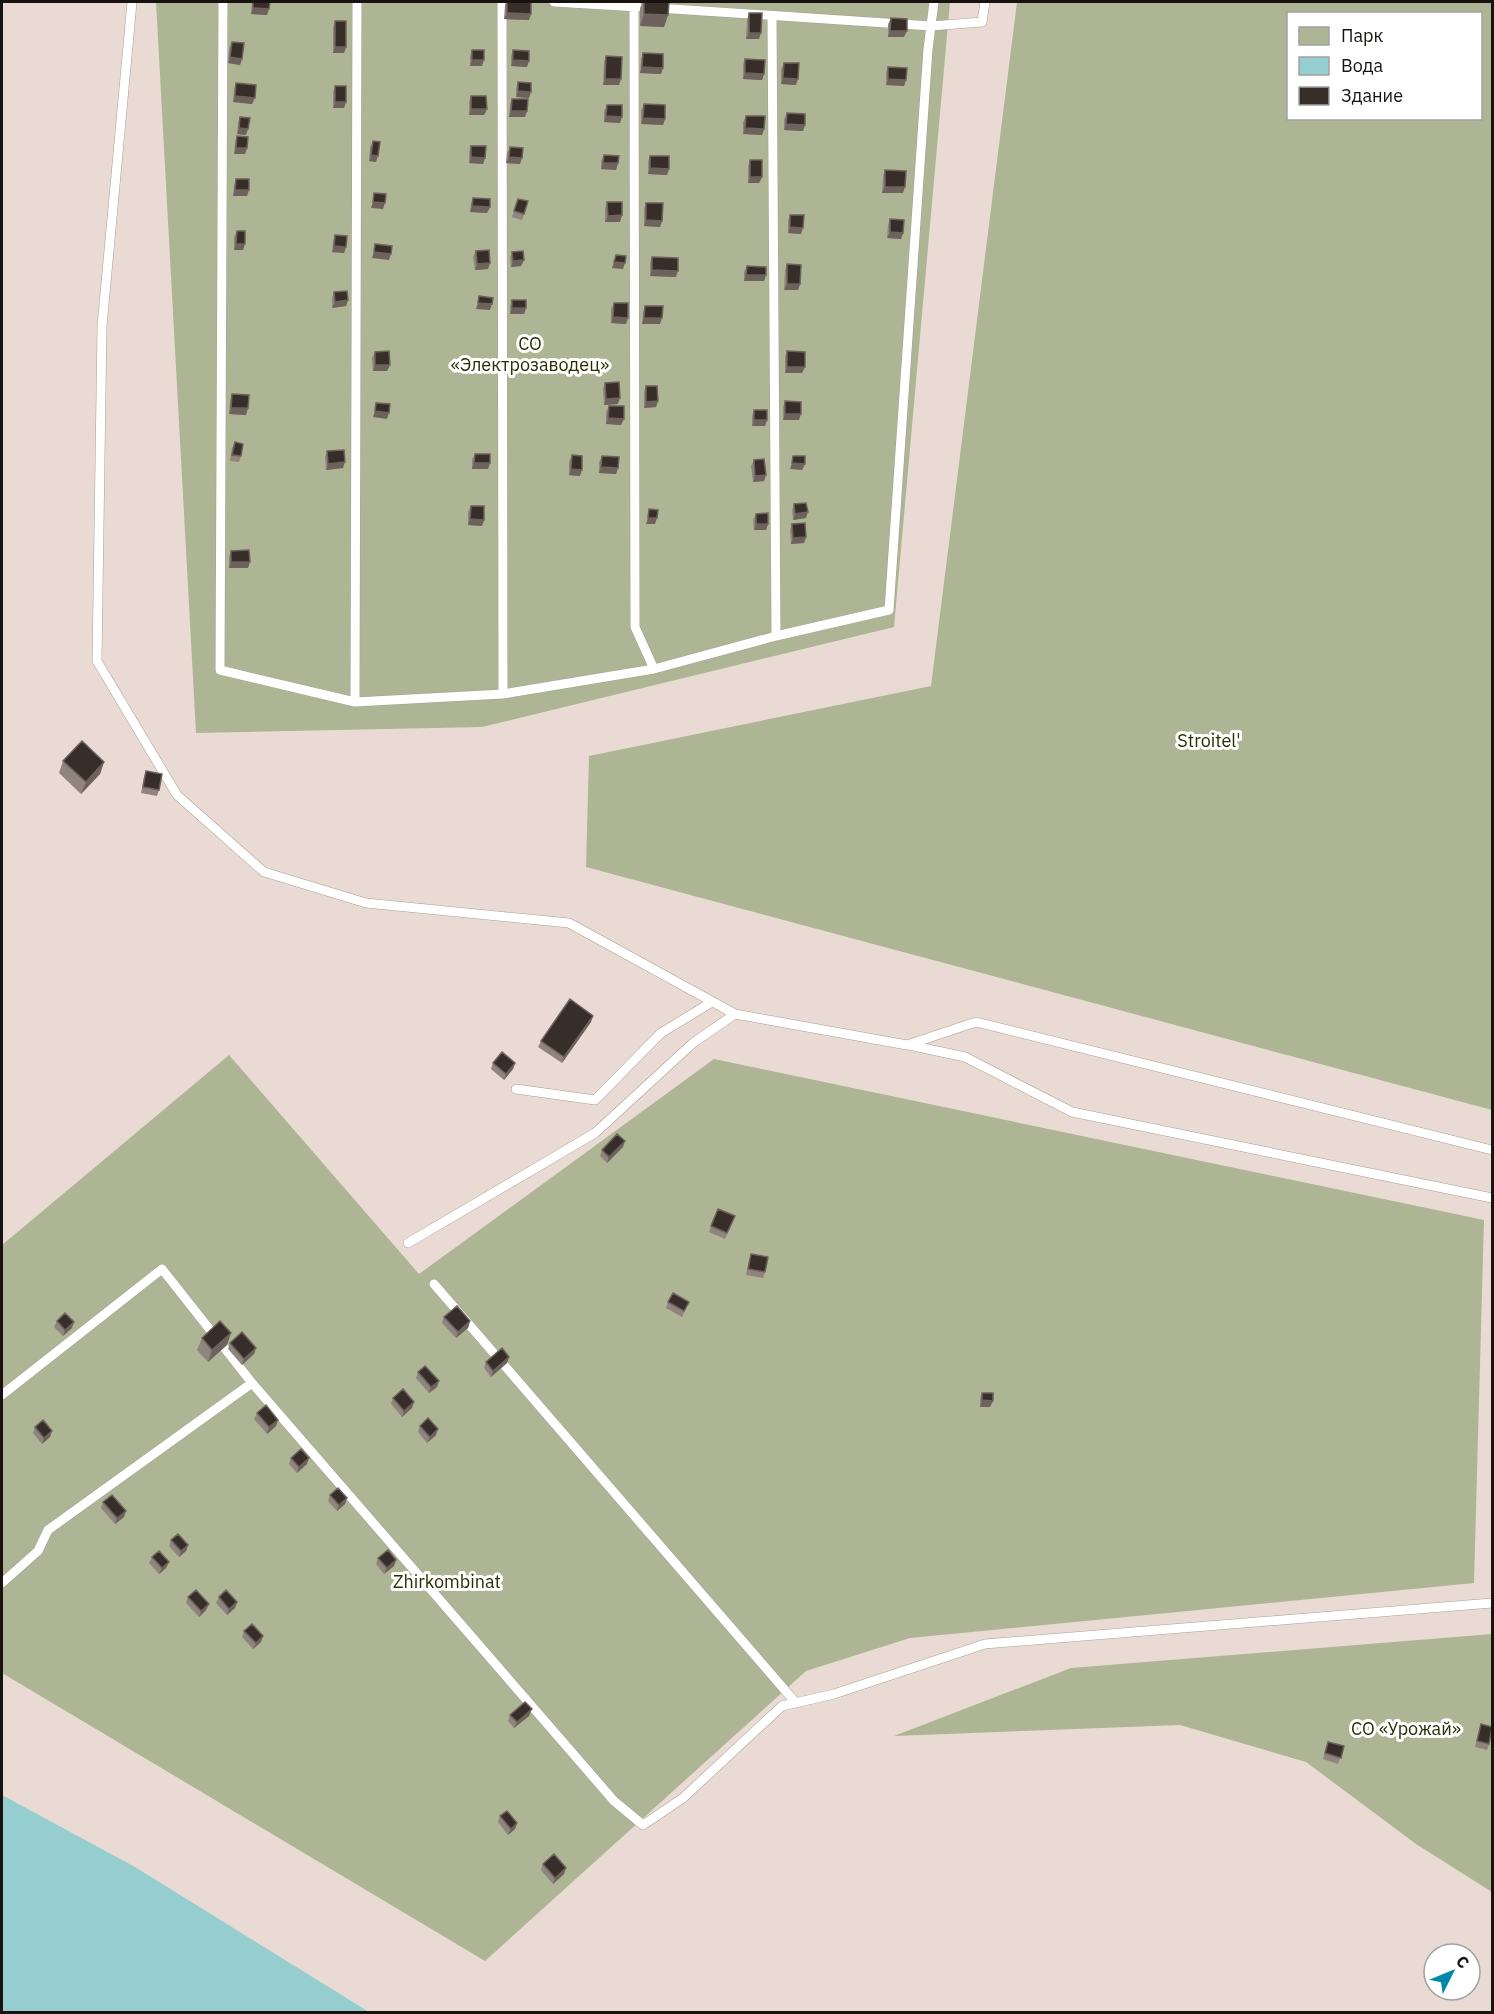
<svg xmlns="http://www.w3.org/2000/svg" width="1494" height="2014" font-family="'IBM Plex Sans',sans-serif">
<style>
.green{fill:#aeb594;fill-rule:evenodd}
.water{fill:#96cecf}
.lines{fill:none;stroke-linecap:round;stroke-linejoin:round}
.lane-casing{stroke:#aa9d96;stroke-width:10}
.lane{stroke:#fff;stroke-width:9}
.wall{fill:#90847e}
.shaded-wall{fill:#6d625c}
.building{fill:#382e29;stroke:#6d625c;stroke-width:1.5}
.labels{text-anchor:middle;dominant-baseline:central;stroke-width:6;stroke-linejoin:round;paint-order:stroke}
.park-label{font-size:18px;fill:#292f00;stroke:#fff}
</style>
<rect width="100%" height="100%" fill="#e9dbd4"/>
<path class="green" d="M156 2H950L894 627 482 727 196 733Z
M1017 2H1492V1110L586 867 589 756 931 686ZM1288 14H1480V118H1288Z
M229 1055 419 1274 714 1059 1484 1220 1474 1583 910 1638 806 1671 485 1961 2 1673V1245Z
M1492 1634V1892L1416 1844 1306 1762 1180 1725 894 1736 1071 1668Z"/>
<path class="water" d="M2 1795 135 1867 369 2012H2Z"/>
<g class="lines">
<defs>
<path id="lane" d="M132 2 102 326 97 661 177 795 264 872 366 903 569 923 735 1014 907 1045 976 1022 1492 1150
M223 2 220 670 355 702 503 694 654 669 776 636 889 610 928 49 934 2
M502 2 503 694
M554 2 638 7
M634 7 635 627 654 669
M658 8 931 26 982 22 985 2
M772 16 776 636
M355 702 357 2
M909 1045 965 1057 1072 1112 1492 1198
M516 1089 595 1100 661 1033 712 1002
M408 1243 595 1133 693 1043 735 1014
M434 1284 796 1703
M2 1395 162 1269 252 1383 614 1801 643 1825 683 1798 782 1706 834 1694 985 1644 1492 1603
M2 1583 38 1551 48 1530 252 1383"/>
</defs>
<use href="#lane" class="lane-casing"/>
<use href="#lane" class="lane"/>
</g>
<path class="wall" d="M252 2H270L267 15 251 14Z
M506 2H531V14L529 20 504 19 505 5Z
M643 2H669L668 15 664 27 640 26V8Z
M749 13 759 39H746L747 19Z
M891 18 904 37H888V24Z
M335 21 346 47 344 53H333V27Z
M232 42 242 59 240 65 228 63 229 48Z
M472 50 482 66H470V56Z
M513 50 527 67 511 66V56Z
M643 53 663 68 661 74 640 73 641 59Z
M606 56 619 85H603L604 62Z
M745 59 764 74 762 80 743 79V65Z
M784 63 796 85 781 84V69Z
M888 67 906 80 904 86 886 85V73Z
M518 82 529 98 516 97V88Z
M236 83 252 104 233 102 234 89Z
M335 86 346 102 344 108H333V92Z
M471 96 487 109 484 115H469V102Z
M512 99 527 111 525 117H509L510 105Z
M644 104 665 119 663 125 641 124V110Z
M607 105 622 117 620 123 604 122V111Z
M787 113 805 125 803 131 784 130V119Z
M746 116 764 129 762 135 743 134V122Z
M240 117 246 135 237 134 238 123Z
M237 136 247 148 245 154H234L235 142Z
M373 141 376 162 369 161 370 147Z
M471 146 485 158 483 164 469 163V152Z
M510 147 520 164 506 163 507 153Z
M604 155 618 163 616 170 601 169V161Z
M650 156 669 169 667 175 648 174V162Z
M750 160 762 177 759 183H748V166Z
M885 170 903 193H882L883 176Z
M236 179 249 190 247 196H233L234 185Z
M473 198 490 207 487 213 470 212 471 204Z
M518 199 524 214 522 220 512 217Z
M607 202 622 215 620 222H605V208Z
M646 203 662 221 660 227 644 226V209Z
M790 215 801 234 788 233V221Z
M890 219 903 233 901 239 887 238 888 225Z
M237 231 245 244 243 250H234V237Z
M335 235 346 247 344 253 332 252 333 241Z
M476 251 490 263 488 269 475 270 473 257Z
M512 252 524 260 521 266 511 267 510 258Z
M652 257 676 277 650 276V263Z
M787 264 800 284 798 290H784L785 270Z
M747 266 766 275 764 281H744V272Z
M334 292 348 300 346 306 332 308V298Z
M512 300 526 308 524 314H510V306Z
M614 303 626 324 611 323V309Z
M645 306 660 324H642L643 312Z
M787 351 802 373H785V357Z
M375 352 390 365 387 371H373L372 358Z
M605 383 618 404 604 405 603 389Z
M646 386 658 401 656 407 644 408V392Z
M232 394 246 415 229 414 230 401Z
M785 401 799 420H783V407Z
M609 406 621 425 606 424V412Z
M754 410 767 420 765 426H752V416Z
M235 442 241 456 239 462 230 461 232 448Z
M327 451 343 468 326 470 325 457Z
M475 454 490 463 488 469H472V460Z
M572 455 580 476 569 475V462Z
M602 456 618 468 616 474 599 473V462Z
M754 460 766 475 764 481 753 482 751 466Z
M794 504 806 518 793 520 792 510Z
M471 506 484 520 482 526 468 525V512Z
M756 514 768 524 766 530H754L753 520Z
M792 524 806 537 804 543 791 544 790 530Z
M231 551 248 568H229V557Z
M63 761 104 762 100 774 81 794 59 773Z
M146 771 159 790 157 796 141 793 144 777Z
M591 1022 562 1063 538 1047 541 1041Z
M493 1063H515L513 1069 504 1080 491 1069Z
M623 1147 607 1163 600 1156 602 1150Z
M735 1216 725 1239 709 1232 711 1226Z
M751 1254 765 1272 763 1278 746 1275Z
M668 1302H689L682 1317 666 1308Z
M444 1317 470 1321 468 1328 456 1338 442 1323Z
M57 1321 72 1328 63 1336 54 1327Z
M202 1338 227 1345 208 1362 197 1350Z
M230 1343 256 1348 254 1354 242 1365 228 1349Z
M509 1357 507 1363 491 1377 484 1368 486 1362Z
M418 1372 437 1387 429 1393 416 1378Z
M982 1393 990 1407H980V1399Z
M393 1398 412 1408 402 1417 391 1404Z
M257 1413 276 1426 267 1434 254 1419Z
M420 1426 436 1435 427 1443 418 1432Z
M35 1427 50 1437 42 1444 33 1433Z
M291 1458 307 1464 297 1473 289 1464Z
M330 1495 347 1498 345 1504 337 1511 328 1501Z
M103 1502 124 1517 115 1524 101 1508Z
M171 1540 188 1545 186 1551 179 1557 169 1546Z
M152 1557 166 1568 159 1574 149 1563Z
M378 1558 396 1560 394 1566 384 1574 376 1564Z
M188 1597 206 1610 199 1617 186 1603Z
M219 1597 237 1602 235 1608 227 1615 216 1603Z
M244 1631 261 1642 253 1649 242 1637Z
M510 1715 529 1716 514 1728 508 1721Z
M1481 1724 1489 1744 1487 1750 1475 1747Z
M1328 1742 1344 1746 1338 1764 1323 1759Z
M500 1816 517 1823 515 1829 508 1835 498 1822Z
M543 1864 564 1874 553 1884 541 1870Z"/>
<path class="shaded-wall" d="M253 8 269 9 267 15 251 14Z
M507 13 531 14 529 20 504 19Z
M644 14 668 15 664 27 640 26Z
M890 31H907L904 37H888Z
M749 33H761L759 39H746Z
M335 47H346L344 53H333Z
M230 57 242 59 240 65 228 63Z
M472 60H484L482 66H470Z
M513 60 529 61 527 67 511 66Z
M642 67 663 68 661 74 640 73Z
M745 73 764 74 762 80 743 79Z
M783 78 798 79 796 85 781 84Z
M605 79H621L619 85H603Z
M888 79 906 80 904 86 886 85Z
M518 91 531 92 529 98 516 97Z
M235 96 255 98 252 104 233 102Z
M335 102H346L344 108H333Z
M471 109H487L484 115H469Z
M511 111H527L525 117H509Z
M606 116 622 117 620 123 604 122Z
M643 118 665 119 663 125 641 124Z
M786 124 805 125 803 131 784 130Z
M239 128 248 129 246 135 237 134Z
M745 128 764 129 762 135 743 134Z
M236 148H247L245 154H234Z
M371 155 378 156 376 162 369 161Z
M471 157 485 158 483 164 469 163Z
M509 157 522 158 520 164 506 163Z
M603 163H618L616 170 601 169Z
M650 168 669 169 667 175 648 174Z
M750 177H762L759 183H748Z
M885 187H905L903 193H882Z
M235 190H249L247 196H233Z
M373 202 385 203 383 209 371 208Z
M472 206 490 207 487 213 470 212Z
M622 215 620 222H605L608 216Z
M646 220 662 221 660 227 644 226Z
M790 227 803 228 801 234 788 233Z
M890 232 903 233 901 239 887 238Z
M236 244H245L243 250H234Z
M334 246 346 247 344 253 332 252Z
M374 252 391 254 389 260 372 258Z
M524 260 521 266 511 267 513 261Z
M614 262 625 263 623 269 612 268Z
M490 263 488 269 475 270 477 264Z
M652 270 678 271 676 277 650 276Z
M746 275H766L764 281H744Z
M787 284H800L798 290H784Z
M348 300 346 306 332 308 335 302Z
M478 303 492 304 490 310 476 309Z
M512 308H526L524 314H510Z
M613 317 628 318 626 324 611 323Z
M644 318H662L660 324H642Z
M375 365H390L387 371H373Z
M787 367H805L802 373H785Z
M620 398 618 404 604 405 606 399Z
M658 401 656 407 644 408 646 402Z
M231 408H248L246 415 229 414Z
M375 411 389 413 387 419 373 417Z
M785 414H801L799 420H783Z
M608 418 624 419 621 425 606 424Z
M754 420H767L765 426H752Z
M345 462 343 468 326 470 328 464Z
M474 463H490L488 469H472Z
M792 463 805 464 802 470 790 469Z
M601 467 618 468 616 474 599 473Z
M571 469 582 470 580 476 569 475Z
M766 475 764 481 753 482 755 476Z
M808 512 806 518 793 520 795 514Z
M648 518H657L655 524H646Z
M470 519 484 520 482 526 468 525Z
M756 524H768L766 530H754Z
M806 537 804 543 791 544 793 538Z
M231 562H250L248 568H229Z
M104 762 100 774 81 794 86 782Z
M593 1016 591 1022 562 1063 564 1057Z
M515 1063 513 1069 504 1080 506 1074Z
M625 1141 623 1147 607 1163 609 1157Z
M470 1321 468 1328 456 1338 458 1332Z
M74 1322 72 1328 63 1336 65 1330Z
M231 1333 227 1345 208 1362 212 1350Z
M256 1348 254 1354 242 1365 244 1359Z
M509 1357 507 1363 491 1377 493 1371Z
M439 1381 437 1387 429 1393 431 1387Z
M982 1400 993 1401 990 1407H980Z
M414 1402 412 1408 402 1417 404 1411Z
M278 1420 276 1426 267 1434 269 1427Z
M438 1429 436 1435 427 1443 430 1437Z
M52 1431 50 1437 42 1444 44 1438Z
M309 1458 307 1464 297 1473 299 1467Z
M347 1498 345 1504 337 1511 339 1505Z
M126 1511 124 1517 115 1524 117 1518Z
M188 1545 186 1551 179 1557 181 1551Z
M396 1560 394 1566 384 1574 387 1568Z
M169 1562 166 1568 159 1574 162 1568Z
M237 1602 235 1608 227 1615 229 1609Z
M209 1604 206 1610 199 1617 201 1611Z
M263 1636 261 1642 253 1649 256 1643Z
M532 1709 529 1716 514 1728 517 1722Z
M517 1823 515 1829 508 1835 511 1829Z
M566 1868 564 1874 553 1884 555 1878Z"/>
<path class="building" d="M253 2H270L269 9 253 8Z
M507 2H531V14L507 13Z
M644 2H669L668 15 644 14Z
M749 13H762L761 33H749Z
M891 18 907 19V31H890Z
M335 21H346V47H335Z
M232 42 244 43 242 59 230 57Z
M472 50H484V60H472Z
M513 50 529 51V61L513 60Z
M643 53 663 54V68L642 67Z
M606 56 622 57 621 79H605Z
M745 59 765 60 764 74 745 73Z
M784 63H799L798 79 783 78Z
M888 67 907 68 906 80 888 79Z
M518 82 531 83V92L518 91Z
M236 83 256 85 255 98 235 96Z
M335 86H346V102H335Z
M471 96H486L487 109H471Z
M512 99H528L527 111H511Z
M644 104 665 105V119L643 118Z
M607 105H622V117L606 116Z
M787 113 805 114V125L786 124Z
M746 116H765L764 129 745 128Z
M240 117 250 118 248 129 239 128Z
M237 136 248 137 247 148H236Z
M373 141 380 142 378 156 371 155Z
M471 146H486L485 158 471 157Z
M510 147 523 148 522 158 509 157Z
M604 155 619 156 618 163H603Z
M650 156H669V169L650 168Z
M750 160H762V177H750Z
M885 170 906 171 905 187H885Z
M236 179H249V190H235Z
M374 193 386 194 385 203 373 202Z
M473 198 490 199V207L472 206Z
M518 199 528 201 524 214 514 211Z
M607 202H622V215L608 216Z
M646 203H663L662 221 646 220Z
M790 215H804L803 228 790 227Z
M890 219 904 220 903 233 890 232Z
M237 231H245V244H236Z
M335 235 347 236 346 247 334 246Z
M375 244 392 246 391 254 374 252Z
M489 250 490 263 477 264 476 251Z
M523 251 524 260 513 261 512 252Z
M616 255 626 256 625 263 614 262Z
M652 257 678 258V271L652 270Z
M787 264 801 265 800 284H787Z
M747 266 766 267V275H746Z
M347 291 348 300 335 302 334 292Z
M479 296 493 298 492 304 478 303Z
M512 300H526V308H512Z
M614 303H628V318L613 317Z
M645 306H663L662 318H644Z
M389 351 390 365H375V352Z
M787 351 805 352V367H787Z
M619 382 620 398 606 399 605 383Z
M646 386H657L658 401 646 402Z
M232 394 249 395 248 408H231Z
M785 401 801 402V414H785Z
M376 403 390 404 389 413 375 411Z
M609 406H624V419L608 418Z
M754 410H767V420H754Z
M235 442 243 444 241 456 232 455Z
M344 450 345 462 328 464 327 451Z
M475 454H490V463H474Z
M572 455 582 456V470L571 469Z
M602 456 619 457 618 468 601 467Z
M793 456H805V464L792 463Z
M764 459 766 475 755 476 754 460Z
M806 503 808 512 795 514 794 504Z
M471 506H484V520L470 519Z
M649 509 658 510 657 518H648Z
M768 513V524H756V514Z
M805 523 806 537 793 538 792 524Z
M249 550 250 562H231V551Z
M82 741 104 762 86 782 63 761Z
M146 771 162 774 159 790 143 787Z
M570 999 593 1016 564 1057 541 1041Z
M502 1052 515 1063 506 1074 493 1063Z
M617 1134 625 1141 609 1157 602 1150Z
M718 1209 735 1216 727 1233 711 1226Z
M751 1254 768 1257 765 1272 748 1269Z
M673 1293 689 1302 684 1311 668 1302Z
M457 1306 470 1321 458 1332 444 1317Z
M65 1313 74 1322 65 1330 57 1321Z
M220 1321 231 1333 212 1350 202 1338Z
M242 1332 256 1348 244 1359 230 1343Z
M502 1348 509 1357 493 1371 486 1362Z
M425 1366 439 1381 431 1387 418 1372Z
M403 1389 414 1402 404 1411 393 1398Z
M982 1393H993V1401L982 1400Z
M266 1405 278 1420 269 1427 257 1413Z
M428 1418 438 1429 430 1437 420 1426Z
M43 1420 52 1431 44 1438 35 1427Z
M301 1449 309 1458 299 1467 291 1458Z
M338 1488 347 1498 339 1505 330 1495Z
M112 1495 126 1511 117 1518 103 1502Z
M178 1534 188 1545 181 1551 171 1540Z
M388 1550 396 1560 387 1568 378 1558Z
M159 1551 169 1562 162 1568 152 1557Z
M196 1590 209 1604 201 1611 188 1597Z
M226 1590 237 1602 229 1609 219 1597Z
M252 1624 263 1636 256 1643 244 1631Z
M525 1702 532 1709 517 1722 510 1715Z
M1481 1724 1492 1727 1489 1744 1477 1741Z
M1328 1742 1344 1746 1341 1758 1325 1753Z
M507 1811 517 1823 511 1829 500 1816Z
M554 1854 566 1868 555 1878 543 1864Z"/>
<g class="labels">
<g class="park-label">
<text x="530" y="343">СО<tspan x="530" dy="21">«Электрозаводец»</tspan></text>
<text x="1209" y="740">Stroitel'</text>
<text x="447" y="1581">Zhirkombinat</text>
<text x="1406" y="1728">СО «Урожай»</text>
</g>
</g>
<rect width="1494" height="2014" fill="none" stroke="#181311" stroke-width="6"/>
<rect x="1287" y="12" width="195" height="108" fill="#ffffff" stroke="#a3a1a0" stroke-width="1.5"/>
<rect x="1299" y="27" width="30" height="18" fill="#aeb594" stroke="#a3a1a0" stroke-width="1.5"/>
<text x="1341" y="42" font-size="18" fill="#181311">Парк</text>
<rect x="1299" y="57" width="30" height="18" fill="#96cecf" stroke="#a3a1a0" stroke-width="1.5"/>
<text x="1341" y="72" font-size="18" fill="#181311">Вода</text>
<rect x="1299" y="87" width="30" height="18" fill="#382e29" stroke="#a3a1a0" stroke-width="1.5"/>
<text x="1341" y="102" font-size="18" fill="#181311">Здание</text>
<g transform="translate(1452 1972) rotate(47)"><circle r="28" fill="#ffffff" stroke="#a3a1a0" stroke-width="1.5"/>
<path d="M0-4.5L10 22L0 15L-10 22Z" fill="#0289a9"/>
<text y="-9" font-size="16" font-weight="bold" text-anchor="middle" fill="#181311">С</text>
</g>
</svg>
